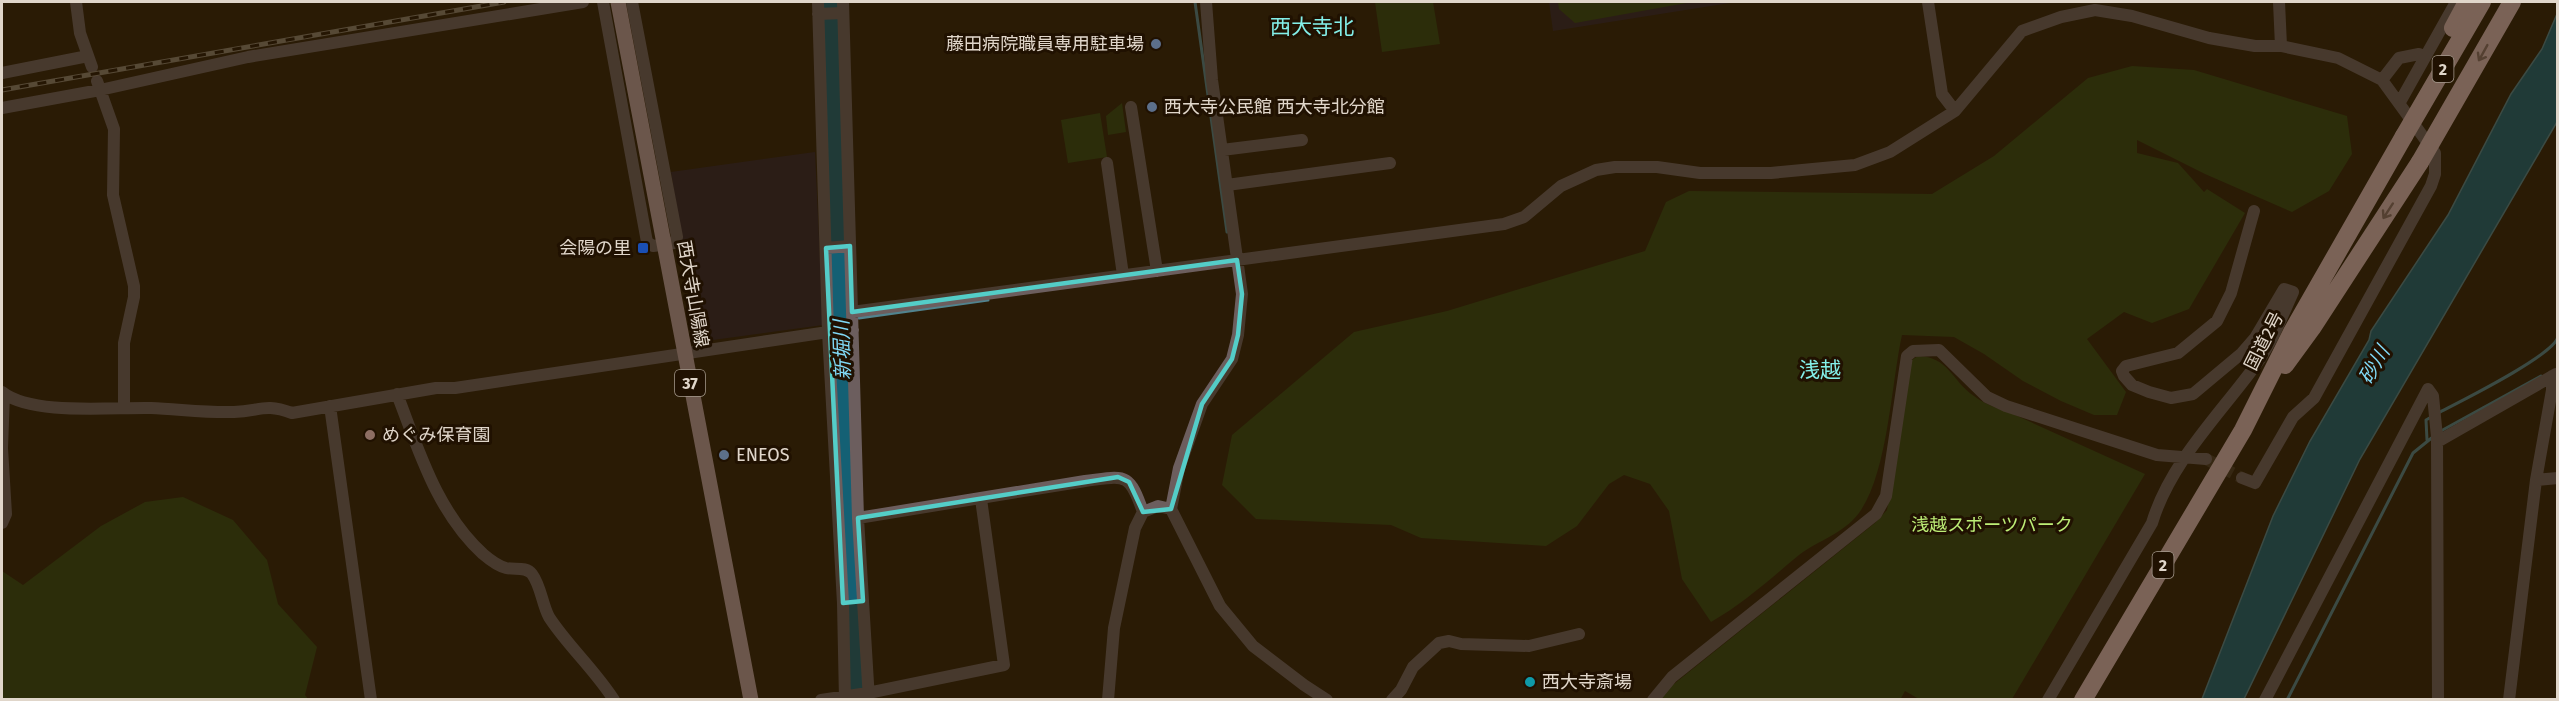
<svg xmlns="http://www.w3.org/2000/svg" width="2559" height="701" font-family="'Fira Sans','Noto Sans JP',sans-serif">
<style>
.industrial{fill:#2e202c}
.education{fill:#2e202b}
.green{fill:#304310}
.water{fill:#146074;stroke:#51838e;stroke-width:1.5}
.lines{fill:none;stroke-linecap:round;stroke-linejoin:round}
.stream{stroke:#51838e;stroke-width:3}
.river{stroke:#146074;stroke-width:20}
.street-tunnel{stroke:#453723;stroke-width:12;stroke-dasharray:12 6;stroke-linecap:butt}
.street{stroke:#6c5e5e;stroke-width:12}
.primary{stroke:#bb9e9f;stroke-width:15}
.highway{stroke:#dbb8b9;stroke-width:18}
.rail-casing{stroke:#8c8070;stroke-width:5}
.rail{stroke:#201101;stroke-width:3;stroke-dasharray:9;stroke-linecap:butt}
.highway-bridge{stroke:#dbb8b9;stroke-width:18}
.oneway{stroke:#876d66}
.marked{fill:none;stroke:#54cdc8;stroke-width:4.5;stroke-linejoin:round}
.service-dot{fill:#5c6f8a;stroke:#201101;stroke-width:2}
.transit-dot{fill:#1a4fb4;stroke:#201101;stroke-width:2}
.education-dot{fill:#8d6e63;stroke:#201101;stroke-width:2}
.culture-dot{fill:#0f9aa8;stroke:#201101;stroke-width:2}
.labels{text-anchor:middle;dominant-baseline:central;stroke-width:6;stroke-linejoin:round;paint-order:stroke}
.shield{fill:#201101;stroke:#a69b8e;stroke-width:1.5}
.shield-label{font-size:16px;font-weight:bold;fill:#e0d6ca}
.poi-label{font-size:18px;fill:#e0d6ca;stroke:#201101;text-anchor:start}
.street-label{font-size:18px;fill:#e0d6ca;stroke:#201101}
.park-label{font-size:18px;fill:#bdee76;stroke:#201101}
.water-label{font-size:20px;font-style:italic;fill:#80d9f6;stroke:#201101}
.quarter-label{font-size:21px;fill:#83efe9;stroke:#201101}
</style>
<rect width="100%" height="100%" fill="#2a1b06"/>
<path class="industrial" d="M815 152 823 325 698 342 671 172Z"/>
<path class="education" d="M1549 2H1736L1553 31Z"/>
<path class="green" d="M1375 2H1433L1440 44 1382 52Z
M1558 2H1692L1575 23 1559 9Z
M2132 66 2194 70 2347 116 2352 154 2329 191 2292 212 2205 174 2137 140V153L2178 163 2204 192 2207 189 2245 213 2189 309 2152 323 2124 312 2087 339 2126 392 2117 415H2094L2061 401 2023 381 1984 354 1954 337 1902 335C1891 385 1888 473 1859 513 1843 534 1819 540 1799 555 1770 579 1744 603 1711 622L1682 579 1669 511 1650 484 1624 475 1609 484 1577 526 1546 546 1421 538 1391 525 1256 519 1222 485 1232 435 1354 332 1447 311 1645 251 1666 202 1689 191 1932 194 1994 156 2088 78Z
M1122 103 1126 132 1108 135 1106 116Z
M1100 113 1107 157 1068 163 1061 120Z
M1918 356C1949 357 1951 380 1974 396 1986 405 1999 409 2013 414L2145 474 2012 699H1919L1905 691 1900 700H1660L1664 692 1875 523 1887 510 1910 361Z
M183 497 233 520 267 560 278 604 317 647 305 695 308 699H2V571L23 585 101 526 145 502Z"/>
<path class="water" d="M2557 14V122L2360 459 2244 699H2202L2273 516 2310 441 2369 340 2371 331 2448 215 2511 94 2542 49Z"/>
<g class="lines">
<path class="stream" d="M1195 2 1227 232
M859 318 988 300
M2438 413C2459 402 2553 356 2558 337
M2439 432 2541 376
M2427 440 2426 420 2433 416
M2287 700 2413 453 2434 436"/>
<path class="river" d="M828 2 856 700"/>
<path class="street-tunnel" d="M2206 459 2242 478"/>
<path class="street" d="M76 2 80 33 92 67
M603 2 647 242 653 246 674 243 677 237 632 2
M818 2 828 332 843 603 845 700
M843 2 858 518 869 700
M1206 2 1212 80 1242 294 1238 335 1232 359 1202 404 1179 468 1171 509 1220 606 1253 646 1304 685 1327 700
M1928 2 1942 94 1955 111
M2279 2 2281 46
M818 14 843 13
M2 73 88 56
M2382 80 2399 58 2419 54 2424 57
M97 81 114 129 113 195 134 286V297L124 343V407
M2400 102 2456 2
M1131 107 1157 271
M2 108 100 90 248 57 583 2
M1222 150 1302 140
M1107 163 1123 275
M1227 185 1390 163
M826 248 850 246
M852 312 1504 224 1524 217 1561 186 1596 170 1615 167H1657L1700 173H1771L1855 165 1890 152 1955 111 2022 31 2061 17 2095 10 2132 16 2209 38 2255 46H2281L2338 58 2382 80 2435 153V174L2431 186 2314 398 2293 417 2255 483 2242 478
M2 392C32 416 112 407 151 408 178 409 207 413 234 412 261 411 264 403 292 413L436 388H455L828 332 853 330
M397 394C419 451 437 512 483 554 490 560 498 566 506 568 515 570 526 566 532 574 541 586 542 604 549 617 567 645 595 670 614 700
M330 406 371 700
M2437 442 2556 374
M2536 480 2558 478
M1143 512 1158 506 1171 509
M858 518 1085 481C1125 476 1129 471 1143 512L1135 528 1114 628 1108 700
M2 523 6 514 2 448 4 394
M821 700 868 693 1004 665 981 499
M1392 700 1401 690 1413 667 1439 643 1449 641 1461 644 1529 646 1579 634
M1653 700 1672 677 1876 514 1886 496 1907 356 1913 351 1939 350 1987 397 2006 406 2157 455 2206 459
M2048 700 2152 523C2170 463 2219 415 2255 366 2271 344 2282 317 2293 292L2284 289 2255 338 2242 353 2193 394 2171 398 2149 392 2132 385 2124 376 2122 371 2126 366 2178 353 2217 321 2231 293 2254 211
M2265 700 2428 389 2433 396 2437 437 2438 700
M2509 700 2536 480 2552 390V376"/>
<path class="primary" d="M618 2 751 700"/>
<path class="highway" d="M2453 28 2467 2
M2285 365 2312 328 2420 162
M2083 700 2243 430 2292 332 2404 136"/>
<defs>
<path id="rail" d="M2 90 504 2"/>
</defs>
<use href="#rail" class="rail-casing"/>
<use href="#rail" class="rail"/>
<path class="highway-bridge" d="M2404 136 2482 2
M2420 162 2512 2"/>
</g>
<defs><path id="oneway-shaft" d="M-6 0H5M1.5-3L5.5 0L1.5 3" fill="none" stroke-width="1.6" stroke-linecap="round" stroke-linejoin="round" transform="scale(1.5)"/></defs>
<g class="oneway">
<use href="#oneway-shaft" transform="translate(2483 53) rotate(119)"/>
<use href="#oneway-shaft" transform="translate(2388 211) rotate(123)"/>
</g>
<path d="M0 0H2559V701H0ZM850 246 852 312 1237 260 1242 294 1238 335 1232 359 1202 404 1171 509 1143 512 1129 482 1118 477 858 518 863 601 843 603 826 248Z" fill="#2a1b06" fill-opacity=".55" fill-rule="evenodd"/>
<path class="marked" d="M850 246 852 312 1237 260 1242 294 1238 335 1232 359 1202 404 1171 509 1143 512 1129 482 1118 477 858 518 863 601 843 603 826 248Z"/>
<g class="service-dot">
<circle cx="1156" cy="44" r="6"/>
<circle cx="1152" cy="107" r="6"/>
<circle cx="724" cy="455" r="6"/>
</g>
<rect class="transit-dot" x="637" y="242" width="12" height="12" rx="3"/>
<circle class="education-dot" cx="370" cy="435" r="6"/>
<circle class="culture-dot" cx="1530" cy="682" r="6"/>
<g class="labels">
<g class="shield">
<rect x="2432.5" y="56" width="21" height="26" rx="4.5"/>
<rect x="675" y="370" width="30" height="26" rx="4.5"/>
<rect x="2152.5" y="552" width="21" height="26" rx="4.5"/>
</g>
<g class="shield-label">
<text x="2443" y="69">2</text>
<text x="690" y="383">37</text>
<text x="2163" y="565">2</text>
</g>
<g class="poi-label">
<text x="1144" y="44" text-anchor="end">藤田病院職員専用駐車場</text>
<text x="1164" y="107">西大寺公民館 西大寺北分館</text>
<text x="631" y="248" text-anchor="end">会陽の里</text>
<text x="382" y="435">めぐみ保育園</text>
<text x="736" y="455">ENEOS</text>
<text x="1542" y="682">西大寺斎場</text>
</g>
<g class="street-label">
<text transform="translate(693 294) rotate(80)">西大寺山陽線</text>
<text transform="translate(2264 341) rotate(-63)">国道2号</text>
</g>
<g class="park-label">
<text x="1992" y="525">浅越スポーツパーク</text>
</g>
<g class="water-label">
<text transform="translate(842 350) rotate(-92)">新堀川</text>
<text transform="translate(2374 365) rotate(-60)">砂川</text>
</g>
<g class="quarter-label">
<text x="1312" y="27">西大寺北</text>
<text x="1820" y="370">浅越</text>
</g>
</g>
<rect width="2559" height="701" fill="none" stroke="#e0d6ca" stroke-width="6"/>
</svg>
